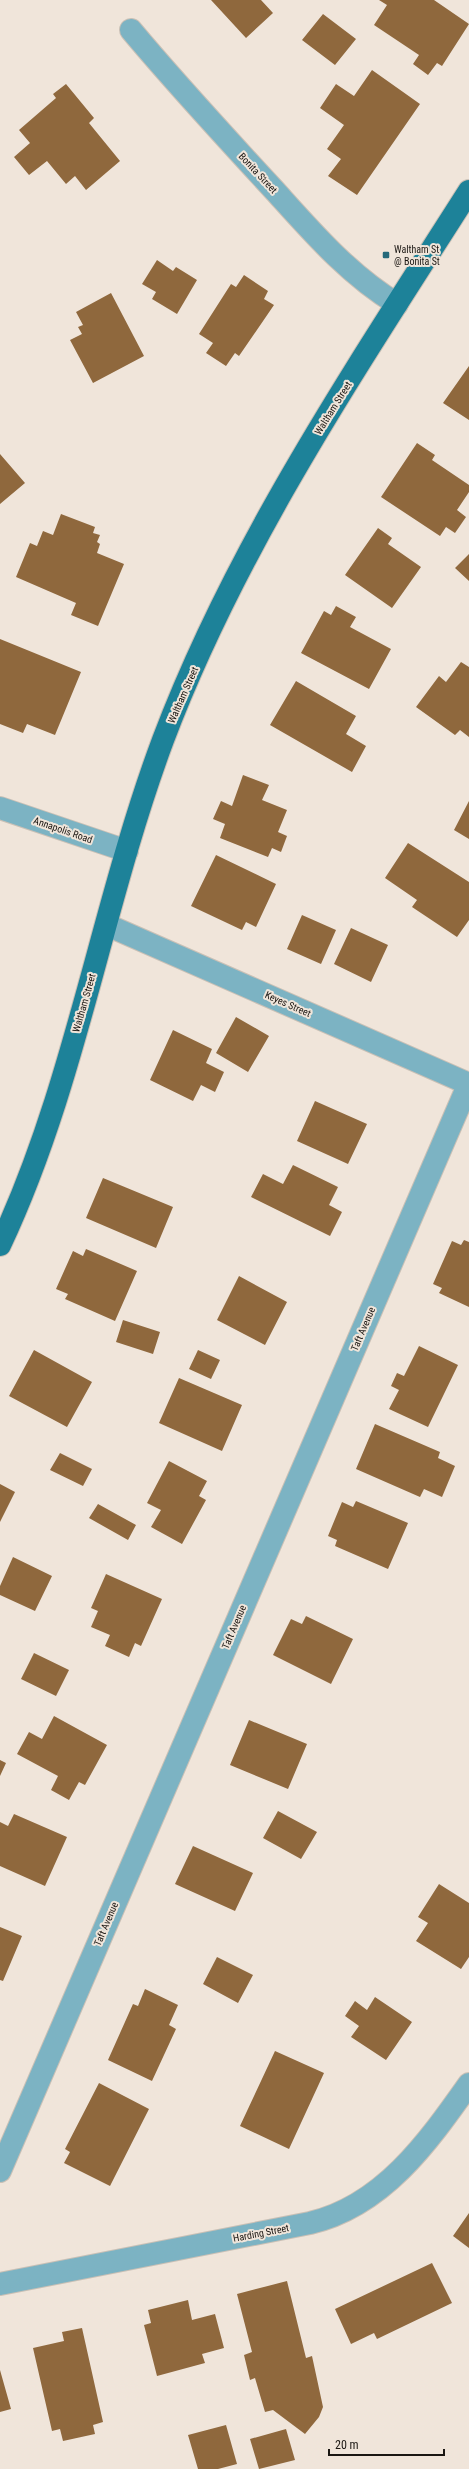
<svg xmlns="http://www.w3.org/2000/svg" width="469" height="2469" font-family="'Roboto Condensed',sans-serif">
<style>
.building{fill:#8f683d}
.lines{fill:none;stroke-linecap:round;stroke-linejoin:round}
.minor-casing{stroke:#c9c0b6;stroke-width:24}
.major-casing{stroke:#c9c0b6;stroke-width:24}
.minor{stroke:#7cb3c3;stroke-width:22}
.major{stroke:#1d8299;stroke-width:22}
.poi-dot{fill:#25697a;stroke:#f0e5da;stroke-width:1.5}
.labels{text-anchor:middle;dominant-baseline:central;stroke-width:4;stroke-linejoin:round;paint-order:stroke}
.street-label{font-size:10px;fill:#1a1612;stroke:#f0e5da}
.poi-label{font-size:10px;fill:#1a1612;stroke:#f0e5da;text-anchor:start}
</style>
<rect width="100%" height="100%" fill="#f0e5da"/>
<path class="building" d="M211 0H261L273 13 246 38Z
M379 0H434L469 24 442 66 437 63 428 75 413 64 419 55 374 25 387 5Z
M323 14 356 39 335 65 302 40Z
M372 70 420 104 357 195 328 176 341 159 327 149 344 125 320 108 336 84 354 96Z
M66 84 94 118 89 123 120 161 86 190 75 176 66 184 47 161 29 175 14 157 30 143 19 130 56 98 53 94Z
M157 260 173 271 176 267 197 280 177 314 152 299 156 292 142 284Z
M244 275 268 291 264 299 274 305 239 356 235 353 226 366 206 353 213 343 199 334 231 284 236 287Z
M111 293 144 356 93 383 70 340 82 334 78 327 83 325 76 312Z
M469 366V420L443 403Z
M417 443 435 455 432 460 469 485V492L457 510 466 517 455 533 446 527 440 536 381 497Z
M0 454 25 483 0 504Z
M61 514 95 527 93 533 100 535 97 542 100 544 97 553 124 564 98 626 71 615 76 603 16 577 30 543 37 546 43 531 53 535Z
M378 528 392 538 388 544 421 567 392 608 345 575Z
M469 554V581L455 568Z
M336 606 356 617 350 627 391 649 369 689 301 653 324 611 331 615Z
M0 639 81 672 55 735 27 724 23 733 0 724Z
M461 662 469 667V737L460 730 455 735 416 707 439 676 446 682Z
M296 681 356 716 346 734 366 746 352 772 270 725Z
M243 775 269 785 262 800 287 810 278 832 287 836 281 852 272 848 268 857 220 838 225 824 213 819 221 801 232 806Z
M469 801V839L454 830Z
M408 843 469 882V920L457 937 412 907 417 900 385 878Z
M216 855 276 884 256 927 246 922 242 930 191 906Z
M302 915 336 930 321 964 287 949Z
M351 928 388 945 371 982 334 964Z
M236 1017 269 1036 248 1072 216 1053Z
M173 1030 212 1049 206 1063 224 1072 215 1092 201 1085 193 1101 150 1080Z
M315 1101 367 1124 348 1164 297 1141Z
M293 1165 338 1187 329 1205 342 1212 330 1236 251 1197 263 1174 283 1184Z
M103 1178 173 1207 156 1248 86 1218Z
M464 1240 469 1242V1307L439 1293 442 1288 433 1284 452 1241 461 1245Z
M86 1249 137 1271 115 1321 65 1299 68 1294 56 1289 73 1251 83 1256Z
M239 1276 287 1302 265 1345 217 1320Z
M123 1320 160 1332 153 1354 116 1342Z
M419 1346 458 1365 428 1427 389 1409 399 1390 391 1386 397 1373 404 1376Z
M34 1350 92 1382 67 1427 9 1396Z
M198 1350 220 1360 211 1379 189 1369Z
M179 1378 242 1405 222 1451 159 1423Z
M375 1424 440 1452 438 1458 455 1466 442 1497 424 1489 420 1497 356 1469Z
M60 1453 92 1469 83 1486 50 1470Z
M169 1461 207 1481 199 1496 206 1500 182 1544 151 1527 161 1510 147 1503Z
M0 1484 15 1492 0 1522Z
M356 1501 408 1523 388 1569 335 1546 337 1540 328 1536 342 1502 353 1507Z
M98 1504 136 1525 128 1540 89 1518Z
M13 1557 52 1576 35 1611 0 1595V1586Z
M106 1574 162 1599 141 1646 135 1643 129 1657 105 1646 110 1635 91 1627 98 1611 91 1608Z
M306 1616 353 1639 331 1684 273 1655 291 1619 302 1624Z
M34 1653 69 1670 56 1696 21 1679Z
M54 1716 107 1745 85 1785 79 1782 69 1800 51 1790 58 1776 17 1754 29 1732 42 1739Z
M249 1720 307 1744 288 1789 230 1765Z
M0 1760 6 1763 0 1776Z
M278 1811 317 1832 301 1859 263 1838Z
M14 1814 67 1837 45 1886 0 1866V1822L8 1826Z
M193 1846 253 1873 235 1911 175 1884Z
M439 1884 469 1903V1957L461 1969 416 1941 428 1923 418 1917Z
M0 1927 22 1936 3 1981 0 1980Z
M217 1957 253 1975 238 2003 203 1984Z
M145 1989 178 2005 169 2025 176 2029 152 2081 108 2060 133 2004 138 2006Z
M375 1997 412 2022 386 2060 351 2037 359 2026 345 2016 355 2001 367 2010Z
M275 2051 324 2073 289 2149 240 2126Z
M99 2083 149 2109 110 2186 64 2163 70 2152 65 2149Z
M469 2213V2248L453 2236Z
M432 2263 452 2303 377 2339 374 2333 351 2344 335 2309Z
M287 2281 306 2358 312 2356 323 2407 319 2417 305 2434 273 2410 265 2412 255 2378 250 2380 244 2355 252 2352 237 2294Z
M188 2300 192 2320 215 2314 224 2348 202 2354 205 2363 157 2376 144 2325 151 2323 148 2310Z
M82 2328 103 2422 93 2425 95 2434 63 2441 60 2429 52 2431 33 2348 64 2341 62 2332Z
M0 2370 11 2409 0 2412Z
M226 2425 237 2464 218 2469H198L188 2435Z
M286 2429 295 2460 259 2469 250 2439Z"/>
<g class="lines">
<defs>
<path id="minor" d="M131 30C177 85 226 138 275 191 312 232 349 275 397 304
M0 808 127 851
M107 925 469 1084
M0 2171 469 1083
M0 2284 310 2223C383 2206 428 2142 469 2084"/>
<path id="major" d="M0 1245C76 1084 101 906 163 740 237 544 357 367 469 191"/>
</defs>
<use href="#minor" class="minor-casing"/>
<use href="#major" class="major-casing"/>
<use href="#minor" class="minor"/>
<use href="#major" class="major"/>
</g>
<rect class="poi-dot" x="382" y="251" width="8" height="8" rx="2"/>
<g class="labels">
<g class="street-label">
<text transform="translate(258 173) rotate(47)">Bonita Street</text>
<text transform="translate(333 408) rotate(-58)">Waltham Street</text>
<text transform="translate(183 695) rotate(-66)">Waltham Street</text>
<text transform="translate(63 830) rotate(19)">Annapolis Road</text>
<text transform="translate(84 1003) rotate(-74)">Waltham Street</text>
<text transform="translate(288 1004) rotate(24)">Keyes Street</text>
<text transform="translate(363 1329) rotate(-67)">Taft Avenue</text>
<text transform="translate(234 1627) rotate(-67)">Taft Avenue</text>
<text transform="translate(106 1924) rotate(-67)">Taft Avenue</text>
<text transform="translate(261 2233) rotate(-11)">Harding Street</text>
</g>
<g class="poi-label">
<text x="394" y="249">Waltham St<tspan x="394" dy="12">@ Bonita St</tspan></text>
</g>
</g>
<path d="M329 2449v6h115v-6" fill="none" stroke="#1a1612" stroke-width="2"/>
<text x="335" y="2449" font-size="12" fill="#1a1612" stroke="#f0e5da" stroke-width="3" paint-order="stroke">20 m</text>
</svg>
